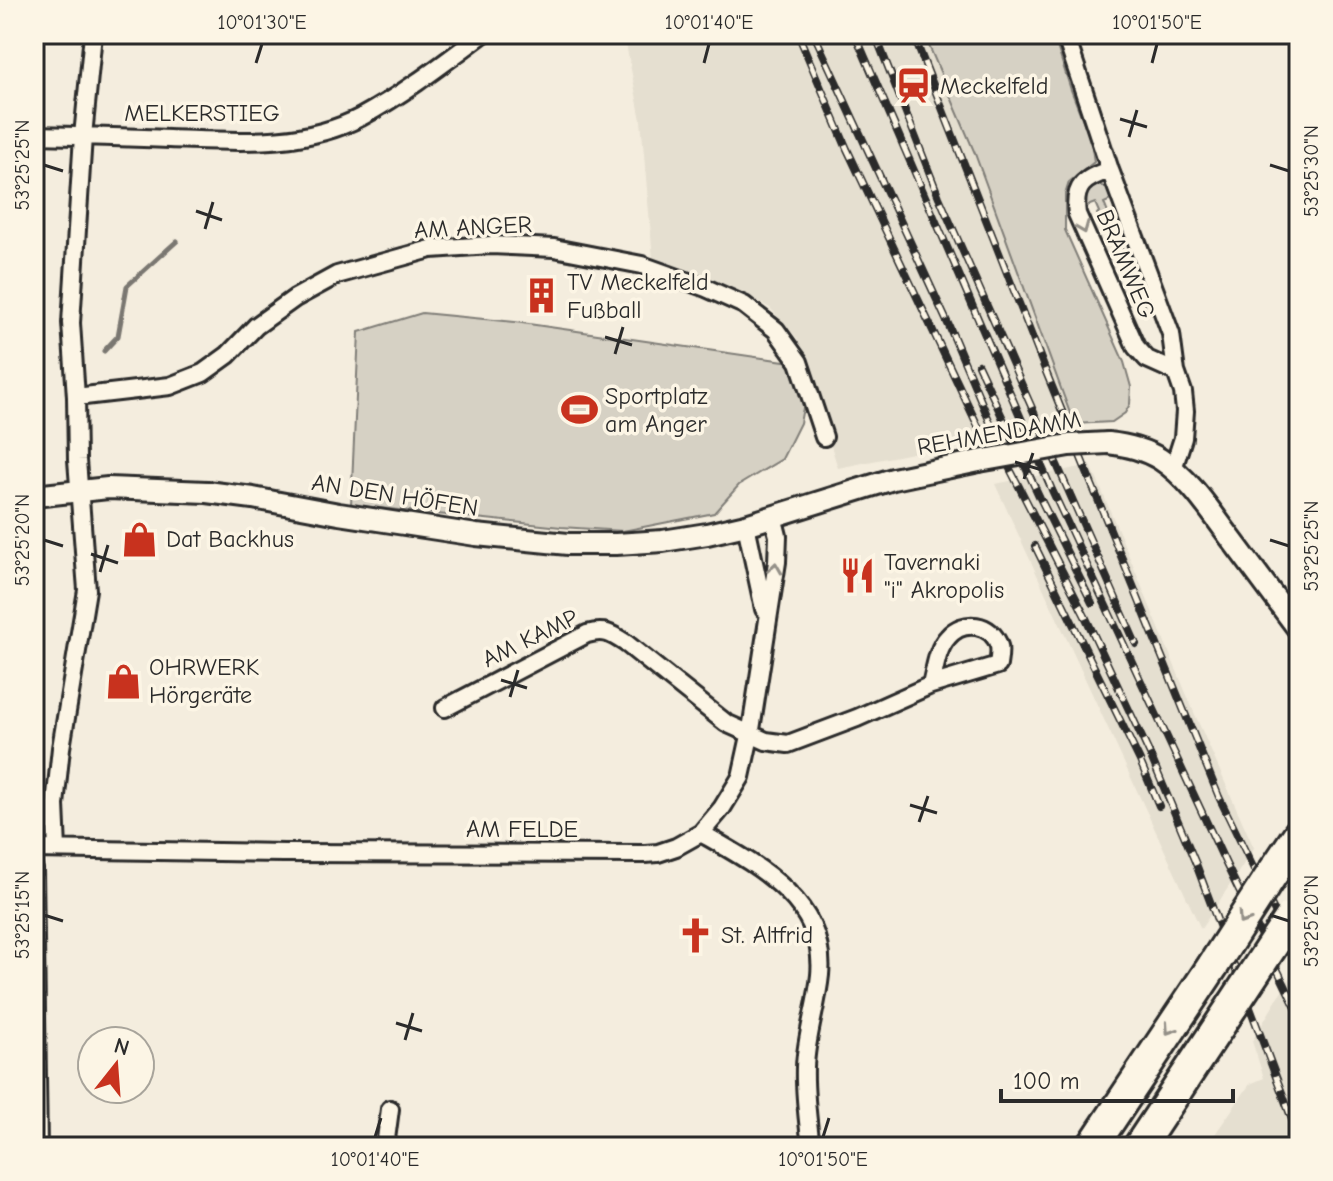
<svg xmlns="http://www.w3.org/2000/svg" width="1333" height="1181" font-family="'Comic Neue',sans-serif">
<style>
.built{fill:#e5dfd0}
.green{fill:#d6d1c4;stroke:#807e78;stroke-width:2}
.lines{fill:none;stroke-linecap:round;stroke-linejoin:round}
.stream{stroke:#7a7771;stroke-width:5}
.minor-casing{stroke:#2b2b2b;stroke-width:22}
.tertiary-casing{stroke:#2b2b2b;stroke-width:26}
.motorway-casing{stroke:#2b2b2b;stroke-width:36}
.minor{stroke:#fcf5e5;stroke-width:16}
.tertiary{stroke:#fcf5e5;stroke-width:20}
.motorway{stroke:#fcf5e5;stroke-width:30}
.rail-casing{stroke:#2b2b2b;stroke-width:8}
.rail{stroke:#fcf5e5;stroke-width:5;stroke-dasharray:15;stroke-linecap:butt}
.tertiary-bridge-casing{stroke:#2b2b2b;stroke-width:26;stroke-linecap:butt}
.motorway-bridge-casing{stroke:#2b2b2b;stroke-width:36;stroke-linecap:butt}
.tertiary-bridge{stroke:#fcf5e5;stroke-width:20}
.motorway-bridge{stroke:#fcf5e5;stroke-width:30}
.oneway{stroke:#949088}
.ticks{fill:none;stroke:#2b2b2b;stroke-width:3}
.labels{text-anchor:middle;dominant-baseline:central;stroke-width:7;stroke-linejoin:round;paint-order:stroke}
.poi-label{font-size:24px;fill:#2b2b2b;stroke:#fcf5e5;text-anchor:start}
.street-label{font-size:24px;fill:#2b2b2b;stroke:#fcf5e5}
.neatline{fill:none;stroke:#2b2b2b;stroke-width:3}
.ticks-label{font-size:20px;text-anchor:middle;fill:#2b2b2b}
</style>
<rect width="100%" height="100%" fill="#f4edde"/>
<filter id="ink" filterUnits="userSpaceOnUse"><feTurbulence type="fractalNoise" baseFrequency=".0125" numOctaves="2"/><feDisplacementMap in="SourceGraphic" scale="16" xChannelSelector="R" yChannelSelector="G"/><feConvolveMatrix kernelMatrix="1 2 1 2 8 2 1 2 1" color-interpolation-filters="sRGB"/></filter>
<g filter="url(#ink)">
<path class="built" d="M624 34H924L974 151 1074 424 972 441 838 468 797 338 770 308 733 288 653 259 641 120Z
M1091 465 1196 717 1254 848 1201 929 995 484Z
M1299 963V1147H1206L1250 1084 1264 1078 1252 1041Z"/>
<path class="green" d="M924 34H1053L1071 90 1091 141 1094 162 1069 182 1065 195V230L1124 362 1131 387 1130 404 1125 413 1112 422 1074 424 974 151Z
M1095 185 1106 187 1113 199 1104 203 1147 312 1142 314 1097 214 1099 212 1095 203 1085 207C1083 197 1087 189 1095 185Z
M422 313 515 322 791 362 805 398 800 423 782 459 739 485 714 513 623 531 561 527 351 505 359 332Z"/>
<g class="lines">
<path class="stream" d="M104 351 118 336 127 286 177 241"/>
<defs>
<path id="minor" d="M1065 34 1110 170 1171 334 1176 372 1183 392 1185 411 1183 438 1173 469
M34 135C79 136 124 137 169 139 233 141 302 148 361 117 404 94 444 63 483 34
M1110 170C1084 178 1073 186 1077 214L1136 347 1147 359 1176 372
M76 397 170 386 203 373 228 355 256 326 295 298 337 275 431 249 491 245 554 248 642 265 706 288 744 305 776 330 799 362 824 437
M746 525 764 609
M445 708 587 634C606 629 612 634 627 644L726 723 766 741 788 744 857 718 931 685 998 665C999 659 1000 651 999 646 992 623 963 619 948 637 937 648 935 670 931 685
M701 833C755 864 827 901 820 975 817 1006 806 1036 805 1067 804 1094 808 1121 811 1147
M34 849 284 853 645 854 658 853 676 847 701 833 722 808 741 777 750 736 777 562 778 536 773 516
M57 849 55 805 61 748 87 590 77 460 76 397 71 323 83 136 93 34
M34 870 38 1147
M385 1147 390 1109"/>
<path id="tertiary" d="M1108 443C1126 445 1144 449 1160 459 1189 478 1209 509 1229 536 1253 568 1276 599 1299 630
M34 496 108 488 207 492 253 498 339 514 476 535 568 544H616L663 541 707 534 746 525 893 479 979 461"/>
<path id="motorway" d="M1272 874 1299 834
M1092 1147 1214 964
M1139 1147 1233 1005"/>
</defs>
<use href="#minor" class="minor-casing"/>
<use href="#tertiary" class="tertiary-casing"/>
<use href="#motorway" class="motorway-casing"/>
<use href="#minor" class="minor"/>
<use href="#tertiary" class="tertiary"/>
<use href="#motorway" class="motorway"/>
<defs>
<path id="rail" d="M798 34 847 149 994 460
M814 34 949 326 1010 469 1085 616 1152 759 1196 864 1299 1138
M855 34 1052 490 1226 864 1299 1014
M875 34 939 197 1136 644
M913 34 1044 367 1219 797 1299 962
M978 365 1040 498 1092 603
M1035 546 1140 761 1159 806"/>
</defs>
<use href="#rail" class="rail-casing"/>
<use href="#rail" class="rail"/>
<defs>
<path id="tertiary-bridge" d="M979 461 1069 445 1108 443"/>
<path id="motorway-bridge" d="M1214 964 1272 874
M1233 1005 1291 917"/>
</defs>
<use href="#tertiary-bridge" class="tertiary-bridge-casing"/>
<use href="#motorway-bridge" class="motorway-bridge-casing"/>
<use href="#tertiary-bridge" class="tertiary-bridge"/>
<use href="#motorway-bridge" class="motorway-bridge"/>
</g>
<defs><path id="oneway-chevron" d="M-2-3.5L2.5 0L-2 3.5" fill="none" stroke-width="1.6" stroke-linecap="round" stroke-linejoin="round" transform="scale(2)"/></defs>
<g class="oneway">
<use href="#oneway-chevron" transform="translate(1083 228) rotate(68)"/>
<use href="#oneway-chevron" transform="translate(775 568) rotate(-82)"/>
<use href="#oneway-chevron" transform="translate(1243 919) rotate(123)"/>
<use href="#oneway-chevron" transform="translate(1170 1029) rotate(124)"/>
</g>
</g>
<path class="ticks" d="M256 63 262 44M704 63 709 44M1152 63 1157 44M1120 119 1147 127M1129 137 1137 110M44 165 63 171M1270 165 1289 171M196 211 222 220M205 229 213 202M605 337 632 345M615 354 623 327M1015 462 1042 470M1024 479 1033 453M44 540 63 546M1270 540 1289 546M91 554 118 563M100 572 108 545M501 680 527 688M510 697 518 670M910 805 937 813M919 822 928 796M44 915 63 921M1270 915 1289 921M396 1023 422 1031M405 1040 413 1013M375 1137 381 1118M823 1137 829 1118"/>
<defs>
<symbol id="station-bare" viewBox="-9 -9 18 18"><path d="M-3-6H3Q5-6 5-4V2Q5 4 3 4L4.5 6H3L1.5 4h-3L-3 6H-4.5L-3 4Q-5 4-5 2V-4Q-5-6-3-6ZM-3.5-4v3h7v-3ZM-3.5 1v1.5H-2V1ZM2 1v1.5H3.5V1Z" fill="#c8321e" stroke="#fcf5e5" stroke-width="2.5" paint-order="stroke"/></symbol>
<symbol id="building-bare" viewBox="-9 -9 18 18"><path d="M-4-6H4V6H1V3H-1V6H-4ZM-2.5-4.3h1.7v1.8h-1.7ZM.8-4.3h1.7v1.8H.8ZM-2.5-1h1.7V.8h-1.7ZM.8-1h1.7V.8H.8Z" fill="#c8321e" stroke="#fcf5e5" stroke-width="2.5" paint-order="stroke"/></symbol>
<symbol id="stadium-bare" viewBox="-9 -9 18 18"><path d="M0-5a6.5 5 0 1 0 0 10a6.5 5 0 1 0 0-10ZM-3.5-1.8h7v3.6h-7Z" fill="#c8321e" stroke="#fcf5e5" stroke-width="2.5" paint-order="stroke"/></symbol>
<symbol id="shop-bare" viewBox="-9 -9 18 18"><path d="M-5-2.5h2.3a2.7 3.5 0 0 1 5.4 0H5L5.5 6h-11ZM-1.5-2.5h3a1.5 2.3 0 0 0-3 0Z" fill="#c8321e" stroke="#fcf5e5" stroke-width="2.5" paint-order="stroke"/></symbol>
<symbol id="restaurant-bare" viewBox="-9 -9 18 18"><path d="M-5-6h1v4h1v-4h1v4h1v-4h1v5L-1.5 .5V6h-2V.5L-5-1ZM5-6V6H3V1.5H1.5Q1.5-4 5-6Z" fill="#c8321e" stroke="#fcf5e5" stroke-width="2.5" paint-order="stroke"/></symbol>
<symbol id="church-bare" viewBox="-9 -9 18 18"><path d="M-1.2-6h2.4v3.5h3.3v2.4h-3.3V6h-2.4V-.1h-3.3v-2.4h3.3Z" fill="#c8321e" stroke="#fcf5e5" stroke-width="2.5" paint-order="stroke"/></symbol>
</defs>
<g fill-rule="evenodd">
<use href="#station-bare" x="888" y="60" width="51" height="51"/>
<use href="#building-bare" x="516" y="270" width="51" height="51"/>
<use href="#stadium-bare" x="554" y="384" width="51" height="51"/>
<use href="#shop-bare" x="114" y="514" width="51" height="51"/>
<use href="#restaurant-bare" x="832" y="550" width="51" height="51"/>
<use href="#shop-bare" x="98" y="656" width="51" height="51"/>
<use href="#church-bare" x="670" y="910" width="51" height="51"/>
</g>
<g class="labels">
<g class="poi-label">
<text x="940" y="86">Meckelfeld</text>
<text x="567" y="282">TV Meckelfeld<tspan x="567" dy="28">Fußball</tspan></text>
<text x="605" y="396">Sportplatz<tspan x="605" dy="28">am Anger</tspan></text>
<text x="166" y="539">Dat Backhus</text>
<text x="884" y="562">Tavernaki<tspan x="884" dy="28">"i" Akropolis</tspan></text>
<text x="149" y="667">OHRWERK<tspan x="149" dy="28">Hörgeräte</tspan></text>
<text x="721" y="935">St. Altfrid</text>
</g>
<g class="street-label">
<text x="202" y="113">MELKERSTIEG</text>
<text transform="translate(473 227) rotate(-3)">AM ANGER</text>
<text transform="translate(1126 264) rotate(67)">BRAMWEG</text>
<text transform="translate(999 433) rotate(-10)">REHMENDAMM</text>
<text transform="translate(395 495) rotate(9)">AN DEN HÖFEN</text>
<text transform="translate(530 638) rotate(-26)">AM KAMP</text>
<text x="522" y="829">AM FELDE</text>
</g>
</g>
<rect width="1333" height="1181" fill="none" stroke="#fcf5e5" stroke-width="88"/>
<g transform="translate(116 1065) rotate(17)"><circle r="38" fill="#fcf5e5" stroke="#a8a49b" stroke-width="2"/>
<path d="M0-6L14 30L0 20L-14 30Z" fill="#c8321e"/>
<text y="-12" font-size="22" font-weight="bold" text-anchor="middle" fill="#2b2b2b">N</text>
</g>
<path d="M1001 1089v12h232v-12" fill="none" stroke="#2b2b2b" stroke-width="4"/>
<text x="1013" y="1089" font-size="24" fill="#2b2b2b" stroke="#fcf5e5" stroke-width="6" paint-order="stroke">100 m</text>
<rect x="44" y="44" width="1245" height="1093" class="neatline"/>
<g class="ticks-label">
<text x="262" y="29">10°01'30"E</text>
<text x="709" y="29">10°01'40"E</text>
<text x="1157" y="29">10°01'50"E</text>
<text transform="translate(22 165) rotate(-90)" y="7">53°25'25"N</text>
<text transform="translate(1311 171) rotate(-90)" y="7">53°25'30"N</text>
<text transform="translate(22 540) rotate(-90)" y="7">53°25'20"N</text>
<text transform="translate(1311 546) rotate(-90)" y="7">53°25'25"N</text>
<text transform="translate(22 915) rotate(-90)" y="7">53°25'15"N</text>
<text transform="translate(1311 921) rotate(-90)" y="7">53°25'20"N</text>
<text x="375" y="1166">10°01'40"E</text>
<text x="823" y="1166">10°01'50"E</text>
</g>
</svg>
